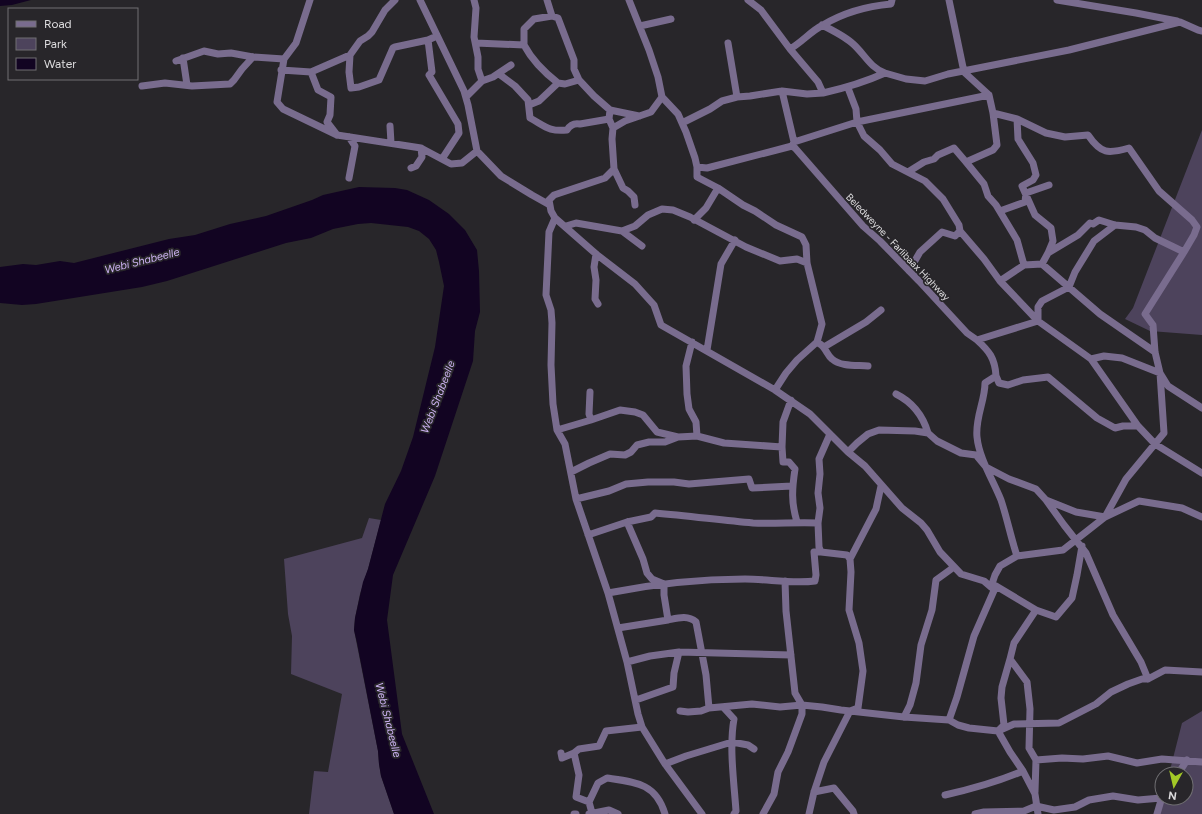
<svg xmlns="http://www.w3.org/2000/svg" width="1202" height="814" font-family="Figtree,sans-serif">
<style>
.green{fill:#4d435c}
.water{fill:#120422}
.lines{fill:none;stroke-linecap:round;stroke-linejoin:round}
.minor{stroke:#796c8e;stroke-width:7}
.labels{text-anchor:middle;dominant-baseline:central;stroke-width:3.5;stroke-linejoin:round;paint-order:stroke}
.street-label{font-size:10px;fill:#dddcde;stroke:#28262a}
.water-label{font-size:11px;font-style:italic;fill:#cbb1f1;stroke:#28262a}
</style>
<rect width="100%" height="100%" fill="#28262a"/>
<path class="green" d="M1202 130V335L1150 331 1125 319 1133 308Z
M369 518 381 520 368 569 360 594 355 618 354 630 378 751 379 764 381 776 394 814H309L314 771 328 772 342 694 291 674 292 636 288 614 284 559 362 538Z
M1202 711V814H1159L1163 798H1186V774H1169L1182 723Z"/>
<path class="water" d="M0 0H31L12 5 0 6Z
M359 187 395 188 407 190 429 200 449 214 465 230 477 250 479 271 480 312 475 331 473 361 435 476 393 575 387 620 402 734 434 814H394L381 776 379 764 378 751 357 643 354 630 355 618 363 582 368 569 385 504 401 471 413 437 435 347 444 286 439 262 436 250 429 239 419 231 408 227 371 223 358 224 333 229 311 238 286 243 167 281 142 287 36 304 22 305 0 303V267L23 264 36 265 60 261 74 263 169 239 195 235 230 224 266 216 312 200 323 195Z"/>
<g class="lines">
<path class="minor" d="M310 0 296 43 284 59 277 102 283 109 337 135 421 148 451 164 462 163 477 151
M395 0 385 10 372 32 368 36 360 41 350 55 349 72 351 88 359 87 379 80 393 48 395 47 428 40 437 36
M420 0 464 91 468 105 477 151 501 176 532 195 548 204 549 200
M474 0 476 8 474 37 478 57V69L482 81
M547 0 552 16
M629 0 649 50 658 77 662 97 678 114 686 132 695 158 697 167 707 168 792 146 795 148 863 226 880 241 919 281 967 333 977 340 1038 321 1091 359 1104 356 1122 358 1160 373 1168 386 1202 408
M1057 0 1136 13 1177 21
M822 25C832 30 844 36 852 43 864 53 870 68 885 73
M640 26 671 19
M428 40 432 72 429 75 458 124 459 133 442 159
M476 43 524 45V29L534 19 552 16 558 18 574 60V69L579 80 594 96 610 110 609 119 613 128
M728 43 737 97
M524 45C532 60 545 73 558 83
M790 49C802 42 811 31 823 25 843 13 869 6 891 4L892 0
M183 58 187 85
M176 61 204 51 218 54 231 53 253 57 284 59
M281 70 311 72 350 55
M311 72 318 90 331 97 330 115 327 122 337 135
M499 74 515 86 528 100 530 118C545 126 549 132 567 130 570 125 575 123 580 124L609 119
M142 86 165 83 192 86 230 84 234 80 242 69 253 57
M848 88 856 109 857 122 864 136 880 150 892 164 925 181 943 199 959 225 960 231 955 236 942 232 920 252 909 271
M782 91 794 142
M823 93C845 88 865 82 885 73L906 79 925 81 948 74 1069 50 1180 22 1198 30 1202 31
M466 97 482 81 493 77 511 65
M662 97 651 112 625 121 613 128 612 139 614 169 605 178 554 195 549 200 551 211 555 218 549 232 546 295 551 310 552 323 551 365 553 404 557 430 565 444 576 499 608 593 627 662 638 714 642 727 665 764 702 814
M529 105 539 101 558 83 565 84 579 80
M610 110 639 116
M993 113 1017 119 1018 139 1033 163 1036 175 1033 180 1022 186 1035 215 1051 228 1053 241 1048 253
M682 123 710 109 722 101 737 97 750 96 782 91 807 94 823 93 818 82 790 49 761 10 748 0
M390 126 391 143
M792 146 794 142 857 122 989 95
M966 162 984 184 988 196 996 205 1017 240 1024 265
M697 167V177L718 188 743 205 755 211 776 225 802 237 806 245 807 263 822 324 819 335 817 342 797 360 786 373 775 390
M411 168 416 166 422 157 421 148
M614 169 623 188 628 191 634 197 635 205
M908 172 924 162 934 159 938 155 954 148 966 162 993 150 997 145 993 113 989 95 964 72 949 0
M349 178 355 146 349 137
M1000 211 1025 202 1026 193 1049 185
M555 218 596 254 635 284 654 305 661 325 775 390 810 414 848 452 865 466 902 508 921 523 927 530 940 552 961 574 984 581 991 587 996 586 974 636 957 697 949 720
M694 220 706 208 718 188
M566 226 576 223 622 231 642 246
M622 231 635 226 648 215 662 209 673 210 690 217 746 247 780 261 797 259 807 263
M960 231 984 259 1000 281 1024 265 1042 264 1048 253 1078 235 1090 223 1093 224 1099 220 1115 225 1136 227 1145 230 1155 238 1184 252
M596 254 594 267 596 280 595 299 598 304
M1042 264 1100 314 1155 352
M1000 281 1038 321
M1038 321V307L1042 301 1069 287 1075 272 1094 241 1115 225
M977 340C989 351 995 358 996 376L985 383C985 401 975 418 977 437 979 458 993 480 1001 500 1007 518 1011 538 1017 556
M692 342 686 366 687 394 689 409 696 422 697 436
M820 344C826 348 827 355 832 359 841 367 857 365 868 366
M824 347 866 322 881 310
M707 350 721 264 735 240
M1091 359 1138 426 1155 444 1202 473
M996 376 999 383 1008 385 1023 380 1048 377 1097 418 1115 428 1123 426H1138
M590 392 589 414 591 420 620 410 635 412 643 415 657 432 678 437
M896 394C912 402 923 416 928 433
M791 400 783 422 782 447 783 462H789L795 469C792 489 791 502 797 522
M557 430 591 420
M848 452 857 443 868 434 879 430 915 431 928 433 937 441 961 453 976 455 986 467 1009 479 1036 489 1046 500 1076 512 1105 517 1139 501 1182 508 1202 517
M571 472 589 463 610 454 625 455 631 452 637 445 649 442H665L678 437 697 436 724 443 782 447
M576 499 609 491 626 484 648 482H674L689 484 749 479 752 488 792 486
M1046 500 1064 525 1086 553 1113 615 1141 662 1148 679
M627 522 643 559 647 573 652 579 664 584V595L668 620C678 618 688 615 696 622L706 675 709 708
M588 535 627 522 651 517 655 513C688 516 721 520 753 523 775 524 796 522 818 523
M850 559 876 509 881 486
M996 586 1036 610
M991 587 995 575 1000 566 1017 556 1063 550 1105 517 1126 479 1164 433 1160 373 1155 352 1153 325 1145 314 1184 252 1194 235 1197 227 1192 220 1159 191 1129 148C1108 154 1101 154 1088 135L1065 137 1046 133 1017 119
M608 593C653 584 699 579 745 579 768 579 792 584 815 581L816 575 814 552H821
M618 628 668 620
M1010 659 1014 643 1036 610 1056 617 1072 598 1077 575 1082 546
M627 662 650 656 679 652 791 655
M636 700 673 687 674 673 679 652
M723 707 734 719C729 747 734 782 736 811L734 814
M680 711 688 712 701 711 709 708 752 704 780 707 802 705 822 707 841 710 904 717 949 720 958 725 969 728 998 731 1010 752 1023 771 1035 794 1038 814
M904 717 910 705 916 683 921 645 932 610 936 580 954 567
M561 753 562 758 574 753 579 749 599 746 606 731 642 727
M574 753 579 775 576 797 589 802
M1036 760 1029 748 1030 709 1027 682 1010 659 1002 687 1001 698 1004 725 998 731 1014 724 1059 723 1096 704 1111 692 1128 684 1142 679H1148L1165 670 1202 672
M665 764 686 756 732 742 748 745 754 749
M1178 774 1187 760
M814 792 834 788 853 811 854 814
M1035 792 1036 760 1062 758 1083 759 1108 756 1137 763 1162 759 1202 762
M945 795C972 789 997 782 1023 771
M592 813 589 802 598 783 607 778C635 782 656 783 665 814
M574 814H576
M589 814 609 810 618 814
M763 814 774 794 778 772 788 752 802 714V705L795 693 786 611 785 581
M809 814 814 792 824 762 850 711 858 708 863 671 859 643 849 610 851 572 850 559 847 555 821 552 819 547 818 523 820 508 818 493 820 474 819 459 830 434
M975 814 984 812 1024 811 1036 806 1054 810 1075 807 1089 800 1113 796 1138 800 1161 798
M1157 814 1162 797"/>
</g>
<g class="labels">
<g class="street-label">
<text transform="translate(898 247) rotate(46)">Beledweyne - Farlibaax Highway</text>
</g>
<g class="water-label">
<text transform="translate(142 261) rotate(-14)">Webi Shabeelle</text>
<text transform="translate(438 397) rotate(-69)">Webi Shabeelle</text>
<text transform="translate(388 720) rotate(76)">Webi Shabeelle</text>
</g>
</g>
<rect x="8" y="8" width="130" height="72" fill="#28262a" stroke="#706f72"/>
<rect x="16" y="21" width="20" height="6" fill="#796c8e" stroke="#706f72"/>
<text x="44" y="28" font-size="12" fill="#dddcde">Road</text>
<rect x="16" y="38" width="20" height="12" fill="#4d435c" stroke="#706f72"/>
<text x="44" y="48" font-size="12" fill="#dddcde">Park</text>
<rect x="16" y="58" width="20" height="12" fill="#120422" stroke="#706f72"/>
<text x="44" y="68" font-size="12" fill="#dddcde">Water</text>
<g transform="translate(1174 786) rotate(188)"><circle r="19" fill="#28262a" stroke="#706f72"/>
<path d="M0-3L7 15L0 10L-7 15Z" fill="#a3c927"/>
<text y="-6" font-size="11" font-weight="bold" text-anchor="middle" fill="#dddcde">N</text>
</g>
</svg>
